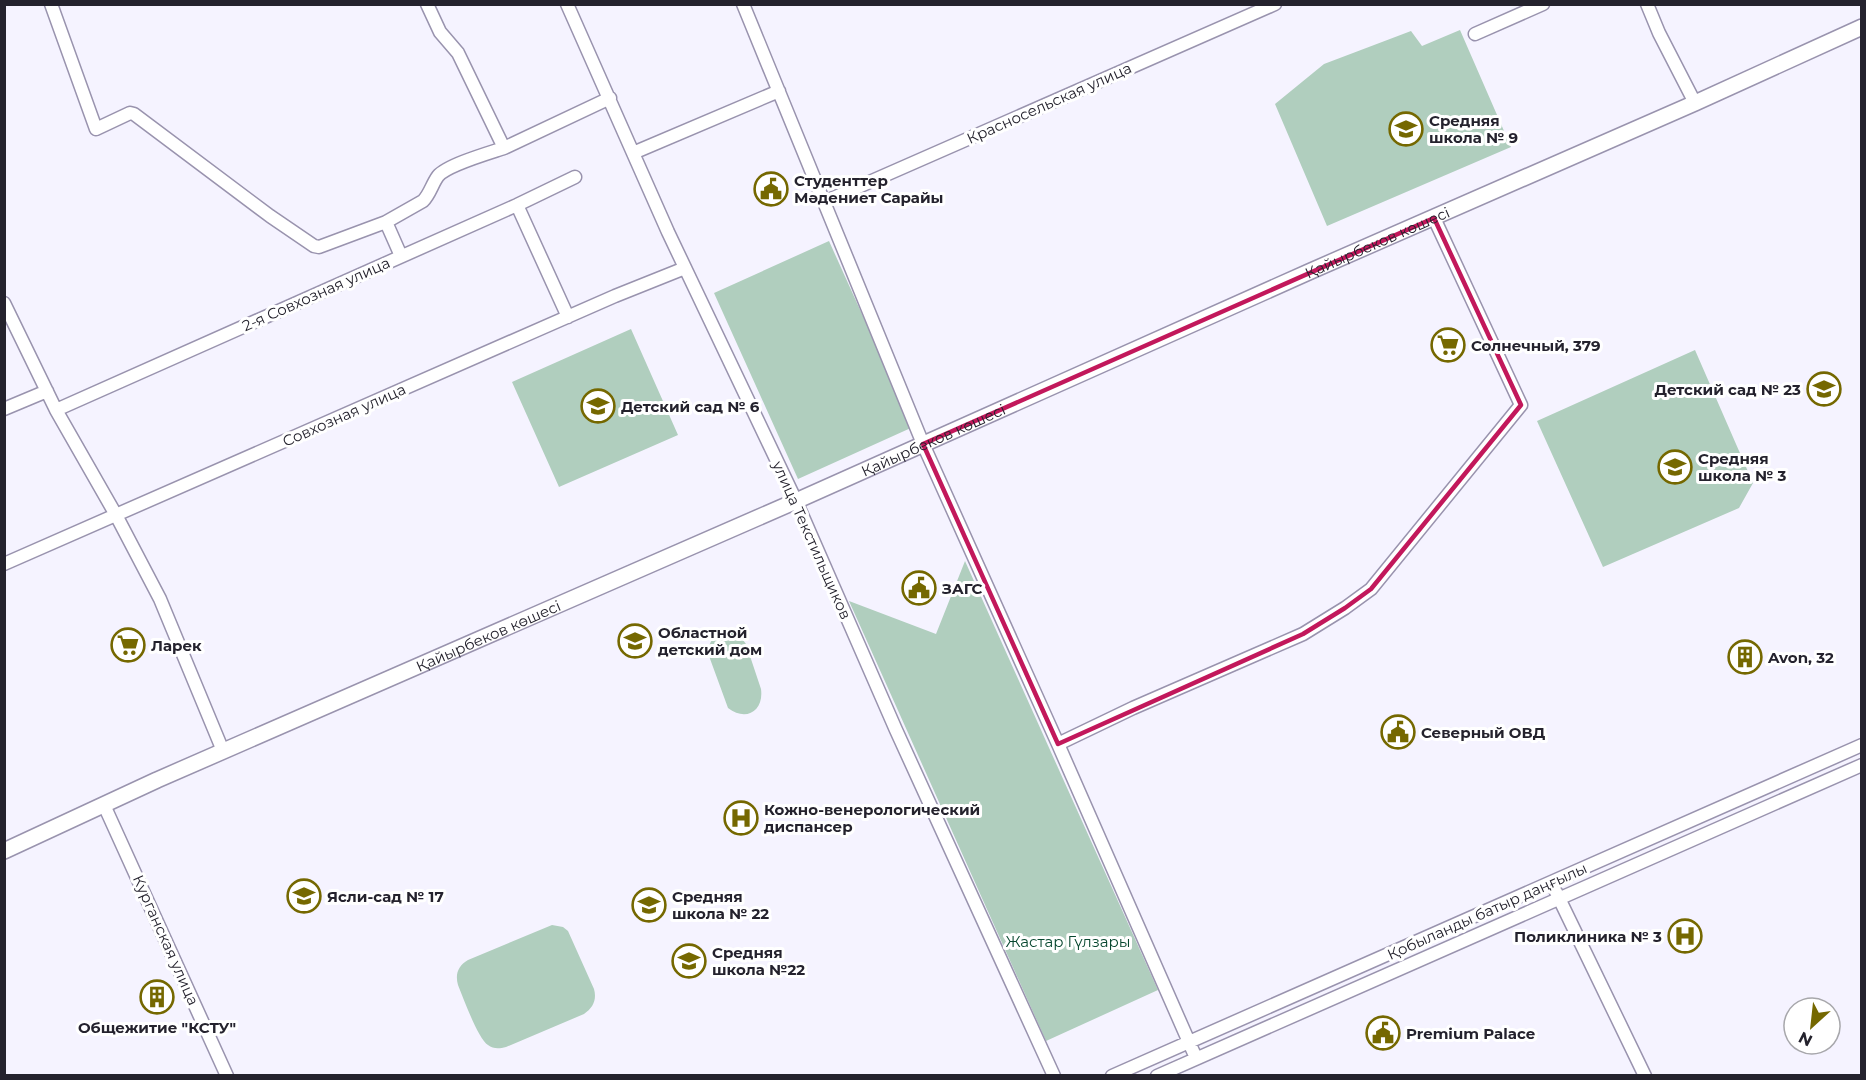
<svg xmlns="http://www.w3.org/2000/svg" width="1866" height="1080" font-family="Montserrat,sans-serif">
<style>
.green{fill:#b0cebe}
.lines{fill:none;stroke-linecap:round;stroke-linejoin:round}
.minor-casing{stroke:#9993ae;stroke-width:15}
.major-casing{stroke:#9993ae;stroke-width:18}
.minor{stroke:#fff;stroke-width:12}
.major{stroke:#fff;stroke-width:15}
.marked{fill:none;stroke:#c2185b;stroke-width:4.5;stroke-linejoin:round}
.labels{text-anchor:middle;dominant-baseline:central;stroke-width:6;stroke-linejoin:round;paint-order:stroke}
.street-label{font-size:15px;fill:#24222d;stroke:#fff}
.poi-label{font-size:15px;font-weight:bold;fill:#24222d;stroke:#fff;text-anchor:start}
.park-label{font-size:15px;fill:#07472f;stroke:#fff}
</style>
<rect width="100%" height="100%" fill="#f5f3ff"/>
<path class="green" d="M1460 30 1511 147 1327 226 1275 104 1324 64 1411 31 1422 46Z
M829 241 913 427 798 479 714 293Z
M631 329 678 435 559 487 512 382Z
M1695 350 1753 483 1739 508 1603 567 1537 421Z
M965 561 1158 990 1046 1041 849 601 936 634Z
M729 631C737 634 741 637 746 644L761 689C764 711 746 722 728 708L709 656C707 642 714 633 729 631Z
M552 925 563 927 568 931 594 989C597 1000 593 1008 584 1014L506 1047C499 1049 493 1049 488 1045 478 1039 463 997 458 985 455 974 458 966 468 960Z"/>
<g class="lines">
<defs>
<path id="minor" d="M51 4 96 129 130 113 134 114 270 216 314 246 319 247 386 222
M567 4 668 232 796 501 896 730 1054 1076
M743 4 923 444 1058 744 1196 1058
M1647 4 1659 33 1695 103
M1475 34 1543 4
M504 148 610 98
M633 153 779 91
M824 202 1275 4
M517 205 568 317
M401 256 386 222 423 201C430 194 432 184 438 176 447 165 489 153 504 148L458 53 440 32 427 4
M4 303 56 410 116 515 160 599 223 751
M4 409 47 391
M56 410 517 205 575 177
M4 564 615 296 685 268
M1058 744 1133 708 1303 634 1345 608 1371 589 1521 405 1434 218
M104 805 227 1076
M1556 892 1645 1076
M1112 1076 1862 745
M1157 1076 1862 765"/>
<g id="major">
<path id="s1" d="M4 851 157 780 796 501 1311 271 1695 103 1862 27"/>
</g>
</defs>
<use href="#minor" class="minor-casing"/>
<use href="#major" class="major-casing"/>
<use href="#minor" class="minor"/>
<use href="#major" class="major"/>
</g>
<path class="marked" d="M1434 218 1521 405 1371 589 1345 608 1303 634 1058 744 923 444Z"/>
<defs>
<symbol id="school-ring" viewBox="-11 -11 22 22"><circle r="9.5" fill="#fff" stroke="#756800" stroke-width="1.5"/><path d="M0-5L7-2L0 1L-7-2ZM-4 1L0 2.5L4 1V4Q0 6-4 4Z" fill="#756800"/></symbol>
<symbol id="civic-ring" viewBox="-11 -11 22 22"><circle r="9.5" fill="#fff" stroke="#756800" stroke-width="1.5"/><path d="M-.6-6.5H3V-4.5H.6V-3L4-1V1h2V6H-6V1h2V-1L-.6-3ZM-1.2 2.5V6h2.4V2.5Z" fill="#756800"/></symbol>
<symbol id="supermarket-ring" viewBox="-11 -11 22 22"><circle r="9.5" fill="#fff" stroke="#756800" stroke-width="1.5"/><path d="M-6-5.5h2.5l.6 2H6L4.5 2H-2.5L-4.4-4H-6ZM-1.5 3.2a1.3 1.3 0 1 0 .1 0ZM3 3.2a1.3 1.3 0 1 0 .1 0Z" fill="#756800"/></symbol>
<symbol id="building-ring" viewBox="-11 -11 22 22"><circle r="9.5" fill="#fff" stroke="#756800" stroke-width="1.5"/><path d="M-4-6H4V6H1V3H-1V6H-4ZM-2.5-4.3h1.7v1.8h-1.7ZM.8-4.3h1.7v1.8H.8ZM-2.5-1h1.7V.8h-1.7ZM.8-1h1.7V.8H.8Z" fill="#756800"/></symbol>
<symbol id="hospital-ring" viewBox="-11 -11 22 22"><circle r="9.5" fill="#fff" stroke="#756800" stroke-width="1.5"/><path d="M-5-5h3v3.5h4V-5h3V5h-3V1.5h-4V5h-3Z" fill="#756800"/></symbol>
</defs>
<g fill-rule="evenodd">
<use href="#school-ring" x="1387" y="110" width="38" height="38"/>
<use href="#civic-ring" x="752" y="170" width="38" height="38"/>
<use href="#supermarket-ring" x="1429" y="326" width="38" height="38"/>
<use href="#school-ring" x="1805" y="370" width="38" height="38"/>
<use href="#school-ring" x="579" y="387" width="38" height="38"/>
<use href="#school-ring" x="1656" y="448" width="38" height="38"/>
<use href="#civic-ring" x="900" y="569" width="38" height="38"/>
<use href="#school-ring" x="616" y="622" width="38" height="38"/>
<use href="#supermarket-ring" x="109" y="626" width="38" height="38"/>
<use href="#building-ring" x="1726" y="638" width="38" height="38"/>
<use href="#civic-ring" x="1379" y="713" width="38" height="38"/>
<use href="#hospital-ring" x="722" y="799" width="38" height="38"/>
<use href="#school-ring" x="285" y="877" width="38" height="38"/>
<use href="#school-ring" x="630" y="886" width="38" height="38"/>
<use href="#hospital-ring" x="1666" y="917" width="38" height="38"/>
<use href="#school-ring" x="670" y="942" width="38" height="38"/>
<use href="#building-ring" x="138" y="978" width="38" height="38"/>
<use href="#civic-ring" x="1364" y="1014" width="38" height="38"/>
</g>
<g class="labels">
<g class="street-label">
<text transform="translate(1049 103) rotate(-24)">Красносельская улица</text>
<text stroke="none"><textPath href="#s1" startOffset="1502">Қайырбеков көшесі</textPath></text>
<text transform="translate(316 294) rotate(-24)">2-я Совхозная улица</text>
<text transform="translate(344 415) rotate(-24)">Совхозная улица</text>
<text stroke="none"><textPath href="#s1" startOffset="1016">Қайырбеков көшесі</textPath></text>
<text transform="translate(812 540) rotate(66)">улица Текстильщиков</text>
<text stroke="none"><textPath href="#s1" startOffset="530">Қайырбеков көшесі</textPath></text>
<text transform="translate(1487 911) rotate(-24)">Қобыланды батыр даңғылы</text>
<text transform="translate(166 940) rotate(66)">Курганская улица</text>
</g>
<g class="poi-label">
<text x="1429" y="120">Средняя<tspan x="1429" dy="17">школа № 9</tspan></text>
<text x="794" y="180">Студенттер<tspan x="794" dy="17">Мәдениет Сарайы</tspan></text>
<text x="1471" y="345">Солнечный, 379</text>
<text x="1801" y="389" text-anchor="end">Детский сад № 23</text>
<text x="621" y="406">Детский сад № 6</text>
<text x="1698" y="458">Средняя<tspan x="1698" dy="17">школа № 3</tspan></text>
<text x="942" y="588">ЗАГС</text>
<text x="658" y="632">Областной<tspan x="658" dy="17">детский дом</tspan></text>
<text x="151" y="645">Ларек</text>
<text x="1768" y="657">Avon, 32</text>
<text x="1421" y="732">Северный ОВД</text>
<text x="764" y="809">Кожно-венерологический<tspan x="764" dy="17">диспансер</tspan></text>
<text x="327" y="896">Ясли-сад № 17</text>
<text x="672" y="896">Средняя<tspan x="672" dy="17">школа № 22</tspan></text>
<text x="1662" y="936" text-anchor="end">Поликлиника № 3</text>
<text x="712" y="952">Средняя<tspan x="712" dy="17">школа №22</tspan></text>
<text x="157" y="1027" text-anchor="middle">Общежитие "КСТУ"</text>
<text x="1406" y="1033">Premium Palace</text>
</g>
<g class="park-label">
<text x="1068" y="941">Жастар Гүлзары</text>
</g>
</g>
<rect width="1866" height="1080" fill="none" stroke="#24222d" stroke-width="12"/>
<g transform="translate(1812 1026) rotate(207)"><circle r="28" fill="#ffffff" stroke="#a7a7ab" stroke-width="1.5"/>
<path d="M0-4.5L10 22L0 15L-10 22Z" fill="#756800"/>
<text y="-9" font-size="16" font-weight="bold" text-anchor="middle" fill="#24222d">N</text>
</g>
</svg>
